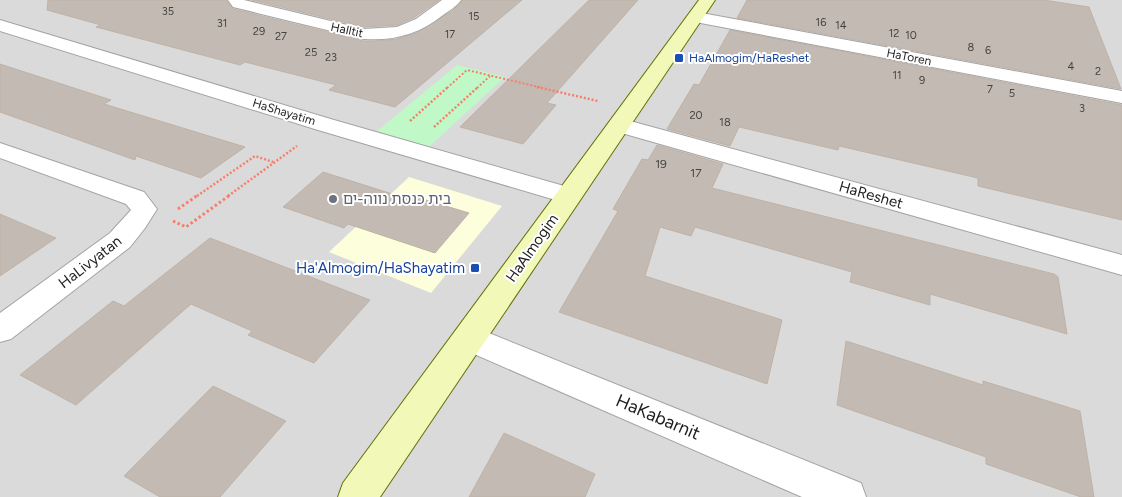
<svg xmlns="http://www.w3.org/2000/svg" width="1122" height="497" font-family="Figtree,'Noto Sans Hebrew',sans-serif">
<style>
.residential{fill:#dbdada}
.education{fill:#fdfedc}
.park{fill:#c1f8c7}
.building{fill:#c3bab3;stroke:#bfb2a6}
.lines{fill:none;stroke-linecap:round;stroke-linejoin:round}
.street-casing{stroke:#a4a4a4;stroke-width:2}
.secondary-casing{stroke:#627107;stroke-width:2}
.path-far2{stroke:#f67f6c;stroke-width:2;stroke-dasharray:2 2;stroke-linecap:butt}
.path-far1{stroke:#f67f6c;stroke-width:2.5;stroke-dasharray:2 2;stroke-linecap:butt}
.path{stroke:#f67f6c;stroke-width:3;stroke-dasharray:2.5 2.5;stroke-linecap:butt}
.street{fill:#fff;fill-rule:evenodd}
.secondary{fill:#f2f8b8;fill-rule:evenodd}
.transit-dot{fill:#1a4fb4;stroke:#fff;stroke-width:2}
.worship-dot{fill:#6b7280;stroke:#fff;stroke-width:2}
.labels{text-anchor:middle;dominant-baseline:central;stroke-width:4;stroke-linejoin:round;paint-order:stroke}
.far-number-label{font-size:11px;fill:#464442}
.far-street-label{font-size:12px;fill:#1d1d1d;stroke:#fff}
.far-transit-label{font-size:12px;fill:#164399;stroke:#fff;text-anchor:start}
.number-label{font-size:12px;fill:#464442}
.street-label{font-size:15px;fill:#1d1d1d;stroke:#fff}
.worship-label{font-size:15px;fill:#5b616d;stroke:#fff;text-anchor:start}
.transit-label{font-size:15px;fill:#164399;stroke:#fff;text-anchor:end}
.near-street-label{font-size:18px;fill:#1d1d1d;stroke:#fff}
</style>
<rect width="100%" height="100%" fill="#eeebe3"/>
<path class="residential" d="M0 0H1122V497H0Z"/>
<path class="education" d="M409 177 502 206 431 293 329 252Z"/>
<path class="park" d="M457 65 505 77 429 147 377 131Z"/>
<path class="building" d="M48 0H226L233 9 364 41H375L397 39 416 33 452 11 463 0H522L395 107 329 90 336 85 245 62 240 65 96 27 101 25 47 10Z
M252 0H439L415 17 397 25 364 27Z
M589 0H638L547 103 556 105 523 144 460 127Z
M747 0H1044L1089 7 1121 89 737 18Z
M730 30 1122 105V220L978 186V178L839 146 838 150 739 127 730 146 667 129 694 84 699 85Z
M0 64 111 100 104 104 245 147 201 178 136 156 135 160 0 112Z
M657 145 723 164 712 188 1054 274 1058 277 1067 334 930 294V305L850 282 852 272 695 227 691 236 660 227 645 276 782 320 767 384 559 312 618 211 613 209 642 159 648 160Z
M323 172 405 198 409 195 469 213 435 253 348 224 344 228 283 207Z
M0 214 56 238 0 276Z
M210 238 370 300 314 363 248 335 252 331 191 304 76 405 20 375 113 301 124 306Z
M846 341 983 385V381L1080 411 1094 497H1081L986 464V457L837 405Z
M213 386 286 421 220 497H160L124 476Z
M504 433 595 474 585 497H469Z"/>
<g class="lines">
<defs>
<path id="street" d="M228 0H244L364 29 397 27 416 19 442 0H461C457 6 450 10 443 15 419 34 395 41 364 39L233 7Z
M696 12 1122 91V103L690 21 687 17 690 13Z
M0 20 334 120 578 190 582 196 578 202 569 204 318 130 0 31Z
M619 118 1122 255V275L611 130 608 125 611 120Z
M0 143 144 192 157 209 145 228 130 247 11 339 0 342V313L110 233 131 210 126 204 0 158Z
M469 325 861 483 866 497H802L458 347 453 338 458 329Z"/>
<path id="secondary" d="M699 0H715L380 497H338L343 483Z"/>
</defs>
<use href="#street" class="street-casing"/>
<use href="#secondary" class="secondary-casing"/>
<path class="path-far2" d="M447 88 467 70 543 88
M477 88 490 76"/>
<path class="path-far1" d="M537 87 598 101
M410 121 448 87
M434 127 478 87
M197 196 255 156 273 162
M228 196 297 146"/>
<path class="path" d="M178 209 198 195
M173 221 186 227 230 195"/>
<use href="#street" class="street"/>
<use href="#secondary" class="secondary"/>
</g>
<g class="transit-dot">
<rect x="674" y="53" width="10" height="10" rx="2.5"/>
<rect x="470" y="263" width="10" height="10" rx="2.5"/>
</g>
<circle class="worship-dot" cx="333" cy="199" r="5"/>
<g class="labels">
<g class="far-number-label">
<text x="168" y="11">35</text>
<text x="474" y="16">15</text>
<text x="821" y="22">16</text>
<text x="222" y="23">31</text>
<text x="841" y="25">14</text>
<text x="259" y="31">29</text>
<text x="894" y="33">12</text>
<text x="450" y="34">17</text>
<text x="911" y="35">10</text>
<text x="281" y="36">27</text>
<text x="971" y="47">8</text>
<text x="988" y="50">6</text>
<text x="311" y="52">25</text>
<text x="331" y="57">23</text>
<text x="1071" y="66">4</text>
<text x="1098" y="71">2</text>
<text x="897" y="75">11</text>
<text x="922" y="80">9</text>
<text x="990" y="89">7</text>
<text x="1012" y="93">5</text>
<text x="1082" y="108">3</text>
<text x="696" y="115">20</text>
<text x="725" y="122">18</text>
</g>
<g class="far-street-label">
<text transform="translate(347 30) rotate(12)">HaIltit</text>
<text transform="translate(909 57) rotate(11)">HaToren</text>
<text transform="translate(284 112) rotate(17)">HaShayatim</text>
</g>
<g class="far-transit-label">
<text x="689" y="58">HaAlmogim/HaReshet</text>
</g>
<g class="number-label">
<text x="661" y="164">19</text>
<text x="696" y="173">17</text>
</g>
<g class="street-label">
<text transform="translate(871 195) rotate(16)">HaReshet</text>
<text transform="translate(532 248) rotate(-55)">HaAlmogim</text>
<text transform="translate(90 262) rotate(-38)">HaLivyatan</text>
</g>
<g class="worship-label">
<text x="343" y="199">בית כנסת נווה-ים</text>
</g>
<g class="transit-label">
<text x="465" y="268">Ha'Almogim/HaShayatim</text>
</g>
<g class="near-street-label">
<text transform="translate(658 417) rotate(23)">HaKabarnit</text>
</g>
</g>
</svg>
